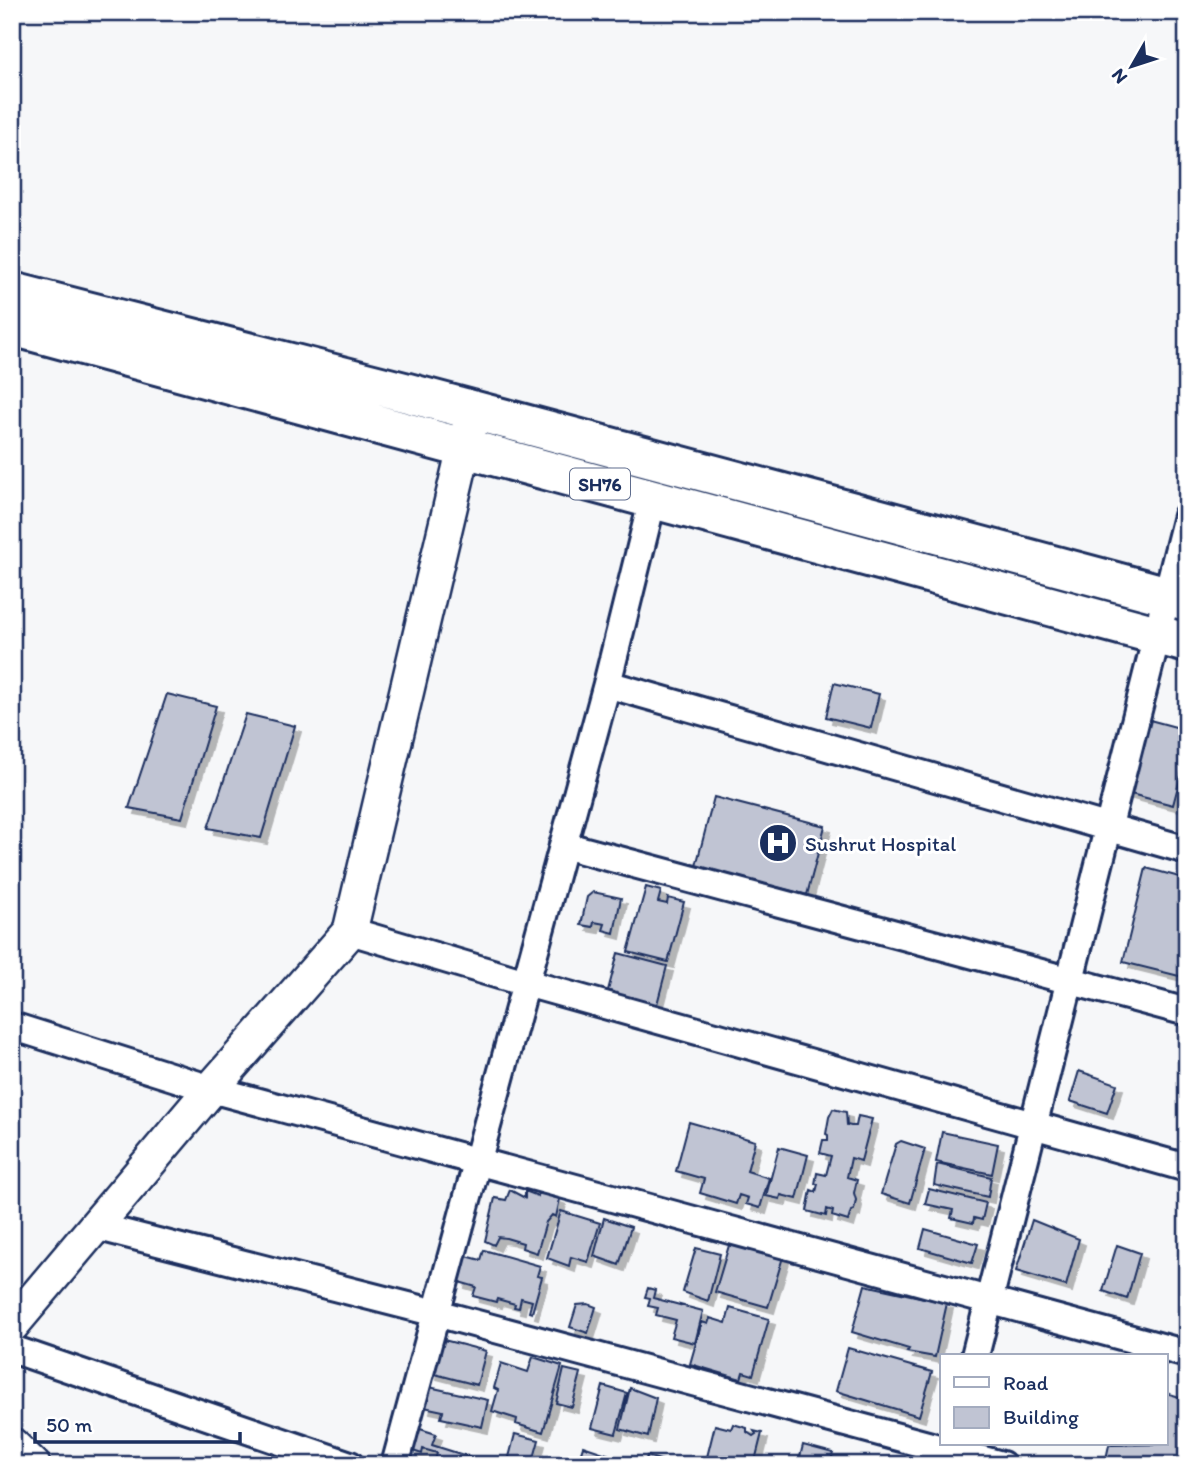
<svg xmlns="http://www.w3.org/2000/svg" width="1199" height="1477" font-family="Itim,sans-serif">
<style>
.building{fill:#c0c4d3;stroke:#1b2f5e;stroke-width:2;filter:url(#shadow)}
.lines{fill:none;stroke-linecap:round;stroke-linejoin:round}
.minor-casing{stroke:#1b2f5e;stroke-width:32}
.tertiary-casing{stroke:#1b2f5e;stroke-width:38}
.primary-casing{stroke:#1b2f5e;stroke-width:44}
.minor{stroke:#fff;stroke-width:26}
.tertiary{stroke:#fff;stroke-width:33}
.primary{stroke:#fff;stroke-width:38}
.labels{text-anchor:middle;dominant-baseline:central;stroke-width:6;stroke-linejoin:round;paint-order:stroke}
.shield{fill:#fff;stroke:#5f6d8e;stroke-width:2}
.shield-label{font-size:19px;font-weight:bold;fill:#1b2f5e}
.poi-label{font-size:21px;fill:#1b2f5e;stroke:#fff;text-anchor:start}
</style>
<defs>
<filter id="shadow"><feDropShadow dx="6" dy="6" stdDeviation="0" flood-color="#0004"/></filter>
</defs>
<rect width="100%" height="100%" fill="#f6f7f9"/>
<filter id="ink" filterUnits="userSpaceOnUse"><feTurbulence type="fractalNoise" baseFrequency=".0143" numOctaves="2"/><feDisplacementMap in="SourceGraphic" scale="14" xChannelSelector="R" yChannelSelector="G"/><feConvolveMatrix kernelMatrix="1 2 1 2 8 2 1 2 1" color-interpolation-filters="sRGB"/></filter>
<g filter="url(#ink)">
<path class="building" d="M834 683 879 694 871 728 826 717Z
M167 694 216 706 182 818 129 808Z
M246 714 295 726 261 838 208 828Z
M1146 719 1187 730V753L1173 805 1127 793Z
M714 797 825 826 807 895 696 866Z
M1146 868 1187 879V978L1123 962Z
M646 887 661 891 658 902 667 904 668 898 684 902 668 962 628 952Z
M593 892 621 898 614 933 603 930 605 924 594 922 593 927 581 925 587 897Z
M618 953 667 966 655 1012 606 998Z
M1079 1071 1117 1084 1107 1113 1070 1101Z
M833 1109 846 1112 847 1125 851 1126H856L858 1116 872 1119 861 1161 851 1158 847 1177 857 1180 854 1193 856 1200 854 1210 851 1211 848 1221 832 1216 833 1211 827 1209 826 1216 807 1211 811 1190 816 1192 818 1184H815L817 1173 826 1175 831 1156 820 1153 823 1140H828V1135L826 1134 829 1117Z
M689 1122 755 1141 747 1171 769 1178 760 1208 746 1204 748 1198 739 1195 736 1204 700 1193 704 1179 676 1171Z
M942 1132 998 1144 992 1174 936 1162Z
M901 1141 925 1149 910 1203 881 1194 896 1144Z
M779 1147 808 1155 797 1199 781 1195 780 1199 766 1196Z
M937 1164 991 1177 988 1197 934 1185Z
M929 1189 986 1203 982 1220 974 1218 973 1223 951 1218 953 1210 925 1204Z
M510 1190 525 1198V1191L538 1196V1191L560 1199 556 1217 552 1215 546 1222 537 1253 522 1248 523 1243 506 1238 498 1237 494 1245 485 1241 495 1198 506 1200Z
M561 1211 600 1223 588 1262 571 1257 569 1266 547 1258Z
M604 1218 631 1227 619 1265 594 1256Z
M1032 1220 1079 1239 1066 1286 1016 1271Z
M925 1229 978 1244 972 1263 920 1248Z
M730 1242 783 1257 768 1307 715 1292Z
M1117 1245 1140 1253 1127 1299 1103 1291Z
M696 1248 720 1254 708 1301 683 1292Z
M484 1250 540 1266 537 1276 542 1277 532 1313 529 1312 532 1301 521 1298 519 1308 514 1307 515 1304 497 1299 496 1302 473 1296 476 1287 459 1282 466 1256 481 1260Z
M865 1285 947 1303 935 1357 907 1352 909 1349 852 1332Z
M648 1288 655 1290 653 1298 703 1311 695 1343 671 1337 676 1320 656 1315 658 1308 648 1306 650 1298 645 1297Z
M588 1304 596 1307 588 1333 570 1327 577 1305Z
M730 1308 769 1319 753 1375 743 1372 741 1379 690 1364 702 1322 708 1324 710 1318 726 1323Z
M440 1339 486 1351 477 1385 431 1373Z
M848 1348 932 1372 919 1416 836 1391Z
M533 1357 562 1366 543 1432 516 1424 517 1419 492 1411 498 1390 494 1388 501 1363 528 1372Z
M564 1369 581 1373 572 1407 556 1403Z
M603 1386 627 1393 616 1434 592 1428Z
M429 1387 488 1400 482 1427 441 1418 443 1411 424 1407Z
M630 1388 656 1398 648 1437 620 1429Z
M1166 1393 1187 1399V1465H1113L1106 1459 1109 1445 1166 1444Z
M733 1424 747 1428V1432L753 1436 756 1434 754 1431 762 1433 754 1465H705L715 1425 731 1429Z
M417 1428 436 1434 432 1445 473 1458 471 1465H437L434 1464 437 1453 423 1449 422 1454 410 1450Z
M515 1434 539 1440 532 1465H507Z
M803 1445 833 1453 830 1465H798Z
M583 1446 610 1455 606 1465 577 1464Z
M647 1456 663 1461 662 1465H644Z"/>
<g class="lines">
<defs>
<path id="minor" d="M607 684 1187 850
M563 845 1187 1012
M350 931 526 983 1187 1168
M12 1026 211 1089 1187 1354
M95 1226 436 1313 1002 1465
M12 1349 350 1465
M975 1356 1187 516
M395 1465 607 684 653 498"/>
<path id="tertiary" d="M12 1325 211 1089 350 931 470 423
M12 1445 33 1465"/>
<path id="primary" d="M12 292 408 393 1187 601
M12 326 1187 643"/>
</defs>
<use href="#minor" class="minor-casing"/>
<use href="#tertiary" class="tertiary-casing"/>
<use href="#primary" class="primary-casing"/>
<use href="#minor" class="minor"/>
<use href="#tertiary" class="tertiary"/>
<use href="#primary" class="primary"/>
</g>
</g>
<defs>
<symbol id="hospital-disc" viewBox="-11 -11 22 22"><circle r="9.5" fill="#1b2f5e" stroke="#fff"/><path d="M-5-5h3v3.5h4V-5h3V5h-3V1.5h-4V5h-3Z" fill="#fff"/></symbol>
</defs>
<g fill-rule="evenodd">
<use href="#hospital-disc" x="756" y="821" width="44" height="44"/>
</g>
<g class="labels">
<rect class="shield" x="570" y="468.5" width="60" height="31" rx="5"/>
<g class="shield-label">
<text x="600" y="484">SH76</text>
</g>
<g class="poi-label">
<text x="805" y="843">Sushrut Hospital</text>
</g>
</g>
<rect width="1199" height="1477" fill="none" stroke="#fff" stroke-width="42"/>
<rect x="21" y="21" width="1157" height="1435" fill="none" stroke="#1b2f5e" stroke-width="2.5" filter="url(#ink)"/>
<rect x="940" y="1354" width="228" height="91" fill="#ffffff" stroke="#a4acbf" stroke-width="2"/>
<rect x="954" y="1377" width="35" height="10" fill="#ffffff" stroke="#a4acbf" stroke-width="2"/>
<text x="1003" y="1390" font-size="21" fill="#1b2f5e">Road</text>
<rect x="954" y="1407" width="35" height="21" fill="#c0c4d3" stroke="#a4acbf" stroke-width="2"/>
<text x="1003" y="1424" font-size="21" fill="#1b2f5e">Building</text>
<g transform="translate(1132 66) rotate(231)" stroke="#ffffff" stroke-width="5" paint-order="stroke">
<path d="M0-5L12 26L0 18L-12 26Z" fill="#1b2f5e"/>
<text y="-10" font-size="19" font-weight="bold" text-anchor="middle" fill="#1b2f5e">N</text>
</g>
<path d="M35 1432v10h205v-10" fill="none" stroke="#1b2f5e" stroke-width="3.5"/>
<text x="46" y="1432" font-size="21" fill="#1b2f5e" stroke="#ffffff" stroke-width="5" paint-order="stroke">50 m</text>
</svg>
